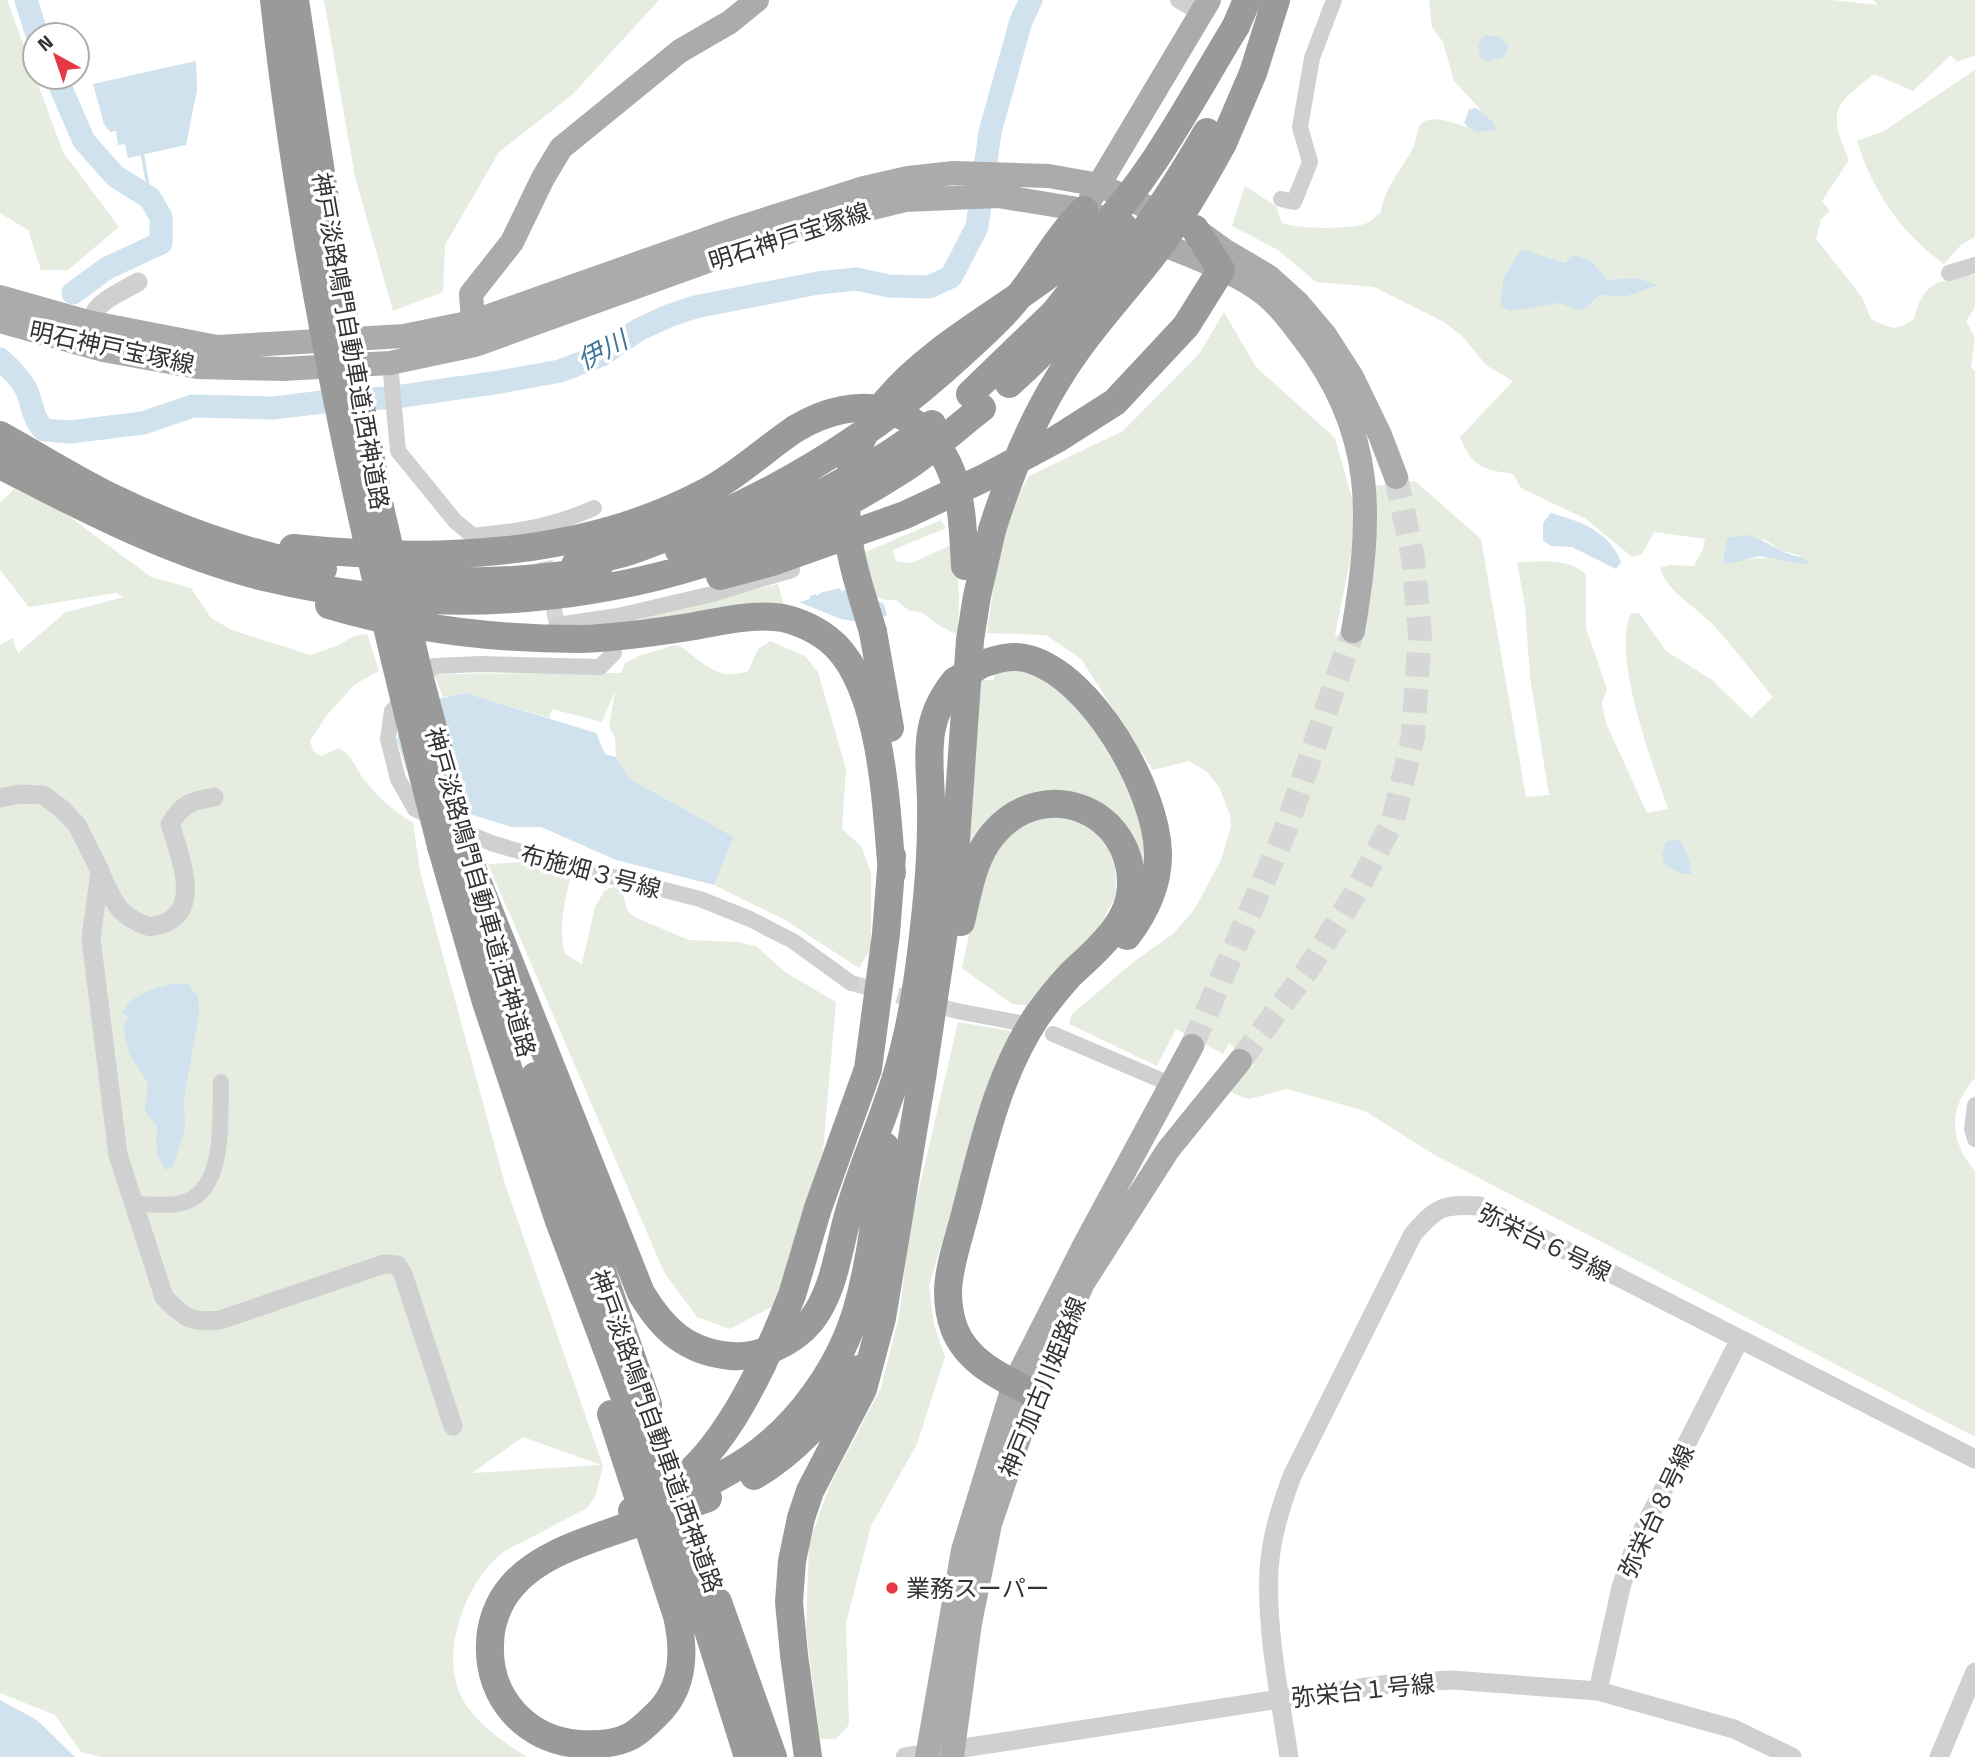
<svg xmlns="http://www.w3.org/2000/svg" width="1975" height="1757" font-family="'Titillium Web','Noto Sans JP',sans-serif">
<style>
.green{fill:#e6ecdf;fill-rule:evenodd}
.water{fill:#cfe2ee}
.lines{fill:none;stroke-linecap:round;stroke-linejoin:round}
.stream{stroke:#cfe2ee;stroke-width:3.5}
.river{stroke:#cfe2ee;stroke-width:23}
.minor-tunnel{stroke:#d6d6d6;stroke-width:16;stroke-dasharray:16 8;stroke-linecap:butt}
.primary-tunnel{stroke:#d6d6d6;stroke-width:24;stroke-dasharray:24 12;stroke-linecap:butt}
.minor{stroke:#d0d0d0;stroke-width:16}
.tertiary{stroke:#d0d0d0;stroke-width:19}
.primary{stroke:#ababab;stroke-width:24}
.motorway{stroke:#9a9a9a;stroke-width:28}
.motorway-bridge{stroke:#9a9a9a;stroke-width:28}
.poi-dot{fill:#e63946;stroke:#fff;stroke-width:2.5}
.labels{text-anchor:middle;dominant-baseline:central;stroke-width:7;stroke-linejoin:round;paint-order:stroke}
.street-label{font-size:24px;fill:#333;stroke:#fff}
.poi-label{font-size:24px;fill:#333;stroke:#fff;text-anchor:start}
.water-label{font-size:26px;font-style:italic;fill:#3f7597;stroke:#fff}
</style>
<rect width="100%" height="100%" fill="#fff"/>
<path class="green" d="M0 0H7L63 152 119 227 68 270H41L28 230 0 213Z
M324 0H659L573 94 499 152 445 245 443 292 393 311 355 177Z
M1429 0H1832L1878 5 1873 0H1975V55L1957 62 1951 55 1913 91 1874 74C1834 106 1827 109 1849 160L1822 201 1830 211 1821 219 1816 239 1862 297 1871 319C1892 329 1895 332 1914 319 1923 280 1940 281 1975 274V307L1966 321 1975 338 1971 368 1975 371V1078C1948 1108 1949 1141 1975 1171V1437L1433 1154 1365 1111 1287 1089 1249 1099 1234 1094 1228 1086 1254 1065 1229 1043 1223 1054 1176 1029 1157 1066 1069 1024 1072 1014 1136 960 1173 934 1194 910 1221 860 1231 826 1230 815 1219 787 1207 772 1189 761 1153 770 1081 659 1046 635 987 633 1003 524 1029 476 1123 431 1199 354 1224 312 1256 367 1335 438 1358 520 1335 635 1363 641 1372 588 1373 486 1415 481 1481 539 1526 797 1549 795 1530 677 1525 606 1517 562C1541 562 1568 557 1586 575V628L1607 689 1602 703 1606 723 1647 813 1668 809C1653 764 1611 656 1631 613H1639L1666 651 1712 680 1751 718 1773 697C1753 673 1734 647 1712 624 1694 605 1669 594 1660 568L1669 565 1694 566 1703 549 1705 539 1654 532 1642 554 1632 557 1586 519 1521 488 1513 474C1482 469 1473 468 1460 437L1513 381 1486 365 1462 336 1444 322 1374 287 1316 282 1278 250 1232 226 1245 186 1276 206 1282 223C1298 229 1352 230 1367 223 1372 221 1377 215 1381 212 1385 186 1401 171 1413 148 1417 141 1416 126 1423 122 1435 115 1454 123 1466 127L1480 109 1454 81 1443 42 1432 27ZM1522 249 1565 263 1574 255 1591 260 1607 280 1636 278 1624 297 1600 295 1582 311 1558 303ZM1764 539 1780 550 1801 556C1772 561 1756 554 1728 564Z
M1975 70V237L1961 245 1944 264C1900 232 1873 192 1857 141L1884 131Z
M14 489 63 512 151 577 191 588 211 618 232 630 310 655 337 646 354 636 367 634 379 671 354 685 327 715 310 741 313 751 321 756 339 748C352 755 355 767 363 778 377 797 394 811 413 823L420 871 505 1184 603 1466 595 1497 587 1508C568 1518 549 1528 530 1538 521 1543 510 1547 501 1554 465 1583 438 1656 463 1700 479 1726 502 1741 527 1757H101L81 1752 55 1715 0 1693V645L12 638 18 653 66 612 124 597 116 593 29 607 0 570V503ZM523 1437 601 1465 472 1473Z
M941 520 946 528 893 550 896 561 911 563 956 543 959 595 958 635 938 625 923 613 908 610 896 600H886L868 594 858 555Z
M778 584 785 609 634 621Z
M770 641 805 656 818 672 846 769 842 829 862 847 871 874V948L859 968 785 920 714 885 734 837 630 779 616 757 615 738 609 726 615 691 602 722 552 709 549 718 466 693 443 697 434 674 621 673 625 663 639 656 675 645 680 646C703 662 718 682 748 671L758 649Z
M1011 668 1035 674 1089 715 1140 807 1148 880 1067 795 969 856 979 680H994L995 669Z
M1039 814H1061L1102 833 1115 863 1116 895 1099 928 1054 971 1029 1006 1012 1004 962 968 982 873 999 842Z
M522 862 571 875C565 899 558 930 565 954L582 964 595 907 605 890 614 887 622 891 627 910 634 917 689 940 738 942 757 947 785 972 836 1002 823 1150 777 1304 730 1329 697 1317 664 1272 488 864Z
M958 1022 1011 1031 991 1078 929 1286 934 1324 945 1357 917 1444 871 1526 846 1623 849 1725 836 1739H820L806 1630 809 1543 830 1485 881 1388 899 1317 910 1228Z"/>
<path class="water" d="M1485 35 1499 36 1509 47 1504 57 1487 62 1480 56 1478 44Z
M196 61 197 90 186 145 128 158 125 144 118 145 116 131 110 132 104 124 93 84Z
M1476 108 1493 122 1496 130 1476 132 1464 123 1469 109Z
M1522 249 1565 263 1574 255 1591 260 1607 280 1636 278 1658 285 1624 297 1600 295 1582 311 1558 303 1510 311 1500 305 1504 276Z
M1551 513C1580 521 1610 532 1621 562L1616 569 1572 547 1551 546 1543 541V523Z
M1748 535C1762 539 1766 543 1778 549 1788 555 1800 556 1810 562L1801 564 1760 556 1728 564 1723 562 1727 538Z
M839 588 842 591 850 589 884 604 887 616 859 622 841 619 799 602 810 599V596L816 594 817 596 820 593Z
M466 693 596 733 605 754 616 757 630 779 734 837 714 885 616 860 541 827H512L421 799 410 781 397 740 406 705Z
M1677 839C1687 847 1691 862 1691 874H1682L1665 865 1662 854 1666 842Z
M171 984H188L198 997 199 1014 184 1099 185 1130 173 1166 166 1170C154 1155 156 1144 157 1126L145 1111 148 1083 130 1055 123 1030 128 1016 122 1013C130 995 153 989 171 984Z
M0 1700 37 1720 75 1757H0Z"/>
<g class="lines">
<path class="stream" d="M142 152 150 198"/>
<path class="river" d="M26 0 37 35
M56 77 84 141 115 176 150 198 161 217V243L107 268 73 293
M0 359C10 368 20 378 26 389 33 404 32 418 44 430L70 432 143 423 193 406 273 408 339 400 388 398 500 382 560 371 602 355 638 330 668 316 695 307 818 283 856 279 889 286 929 287 951 277 977 227 990 132 1021 21 1031 0"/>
<path class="minor-tunnel" d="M540 538 557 625
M851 983 957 1011"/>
<path class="primary-tunnel" d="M1192 1046 1286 829 1353 631
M1240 1061 1309 968 1353 897 1393 821 1413 737 1420 634 1413 558 1396 477"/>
<path class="minor" d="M1178 0 1202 14
M1281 199 1294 202 1310 162 1300 127 1312 58 1334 0
M1949 273 1975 265
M390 363 398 451 455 521 473 536C519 531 552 527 594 508
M618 616 712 594 792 570
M557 625 618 616 617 626
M436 819 415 809 398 779 388 739 392 711 434 666 480 664 600 667 614 653
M457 828 491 843 562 864 700 899 750 919 793 941 851 983
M957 1011 1020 1023
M1053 1034 1170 1084
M1975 1105 1972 1129 1975 1139
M134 1204C148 1204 163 1206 177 1204 228 1196 219 1119 221 1082"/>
<path class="tertiary" d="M86 335C93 301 110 298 138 282
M0 798 20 794 43 795 62 809 77 825 100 871 91 939 118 1155 164 1297C184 1318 191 1323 220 1320L384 1264 397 1265 403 1274 453 1426
M100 872C113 901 118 917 150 927 155 925 162 925 167 922 202 905 178 851 170 824 183 803 192 801 214 797
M1598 1691 1621 1587 1636 1543 1740 1339
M905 1757 1280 1699 1396 1683 1452 1680 1598 1691 1734 1729 1792 1757
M1289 1757C1280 1696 1266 1632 1269 1570 1271 1537 1281 1506 1292 1476L1413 1234C1437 1207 1442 1204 1479 1206L1975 1459
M1939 1757 1975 1672"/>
<path class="primary" d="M1091 198 1209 0
M1145 237C1181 253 1223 266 1256 288 1275 300 1290 321 1303 338 1377 433 1372 519 1353 631
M0 297 88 322 217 347 404 336 472 322 732 230 864 188 908 178 954 173 1049 176 1099 185 1195 229 1224 250 1268 276 1298 303 1325 335 1352 377 1380 435 1396 477
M0 321 103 350 197 367 283 369 390 363 475 345 819 221 905 200 998 196 1084 210 1099 217
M474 337 471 294 512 242 543 178 561 148 680 51 730 22 757 0
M927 1757 963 1550 1014 1384 1085 1244 1192 1046
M952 1757 970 1623 990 1524 1034 1394 1083 1283 1168 1150 1240 1061"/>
<path class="motorway" d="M1236 26 1247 0
M1223 143 1253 73 1276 0
M0 435C36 455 71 477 107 495 176 529 248 554 323 569
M0 465C85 509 174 555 268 578 487 630 713 592 902 470 930 452 955 429 982 408
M293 548C430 562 579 559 704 493 737 476 764 450 795 429
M679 551C770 523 855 482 932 424
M575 565C595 560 616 556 636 549 750 508 855 449 945 369 967 349 991 329 1010 307 1037 276 1055 239 1084 210
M720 576 772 562 905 515 982 479 1057 439 1115 402 1186 326 1221 270 1195 229
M395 578C463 585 531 581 598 570
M329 605C410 629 495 639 580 639 618 638 658 632 695 626 721 621 748 615 774 617 792 618 814 628 828 639 883 681 886 809 892 873
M873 632 890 728
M982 664C997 659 1013 654 1029 659 1092 677 1156 789 1158 852 1159 884 1146 911 1127 936
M441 846 486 1002 558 1218 689 1570 748 1757
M466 853 641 1293C663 1330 687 1352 731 1356 760 1358 793 1343 811 1321 835 1290 838 1249 849 1212 862 1166 882 1123 896 1077 911 1029 919 977 924 927 928 892 931 857 931 821 933 767 917 727 955 681
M961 922C968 892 973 857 994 833 1044 775 1133 809 1131 886 1130 924 1095 951 1070 975 1058 988 1047 1002 1037 1016 997 1076 983 1146 965 1214 959 1237 948 1269 948 1292 948 1304 950 1317 954 1328 967 1363 1003 1378 1034 1394
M535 1076 648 1405
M779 1327 792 1295 818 1208 868 1069 886 934 892 856
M611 1414 677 1616C685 1651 684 1689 656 1715 649 1722 640 1731 631 1736 616 1744 596 1745 579 1744 526 1740 488 1698 490 1645 490 1624 498 1602 512 1586 541 1552 593 1539 634 1524
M696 1466C724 1437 744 1402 762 1365
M754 1476C798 1450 831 1412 859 1369
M703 1486C718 1477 735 1469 749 1459 799 1425 840 1367 857 1309 872 1257 877 1200 885 1146
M718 1602 773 1757
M808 1757 794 1655 789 1602 792 1561 801 1518 810 1491 863 1389 882 1318 922 1078 947 911 955 854 970 640 977 596 992 530"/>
<path class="motorway-bridge" d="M274 0C305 286 370 568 441 846
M295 0 338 286 381 512 420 679 466 853
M1009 384C1091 311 1152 227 1207 132
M970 394 1055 312 1123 226
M795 429C857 391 926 402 953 476 963 504 963 536 965 566
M992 530C1009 476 1029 426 1058 379 1082 339 1113 305 1142 269 1174 230 1199 187 1223 143
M873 632C864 601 852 568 848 535 827 371 1007 328 1097 233 1154 174 1193 96 1236 26
M955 681 982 664
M762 1365 779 1327
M632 1511 673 1488 696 1466
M638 1523 708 1498"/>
</g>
<circle class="poi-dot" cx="892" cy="1588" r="7"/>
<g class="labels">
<g class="street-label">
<text transform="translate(789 236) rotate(-18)">明石神戸宝塚線</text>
<text transform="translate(351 341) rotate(80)">神戸淡路鳴門自動車道;西神道路</text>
<text transform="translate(112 347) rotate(12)">明石神戸宝塚線</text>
<text transform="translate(591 871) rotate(15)">布施畑３号線</text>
<text transform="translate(481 892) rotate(74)">神戸淡路鳴門自動車道;西神道路</text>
<text transform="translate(1545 1242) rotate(26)">弥栄台６号線</text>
<text transform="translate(1042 1387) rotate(-68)">神戸加古川姫路線</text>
<text transform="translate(657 1431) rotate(70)">神戸淡路鳴門自動車道;西神道路</text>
<text transform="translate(1656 1511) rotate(-65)">弥栄台８号線</text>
<text transform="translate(1363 1690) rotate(-6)">弥栄台１号線</text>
</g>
<g class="poi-label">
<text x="906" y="1588">業務スーパー</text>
</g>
<g class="water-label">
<text transform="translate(602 350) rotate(-28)">伊川</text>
</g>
</g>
<g transform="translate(56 56) rotate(320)"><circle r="33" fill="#ffffff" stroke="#adadad" stroke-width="2"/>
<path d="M0-5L12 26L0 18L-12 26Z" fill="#e63946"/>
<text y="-10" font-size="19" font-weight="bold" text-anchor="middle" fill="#333333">N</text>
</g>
</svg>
